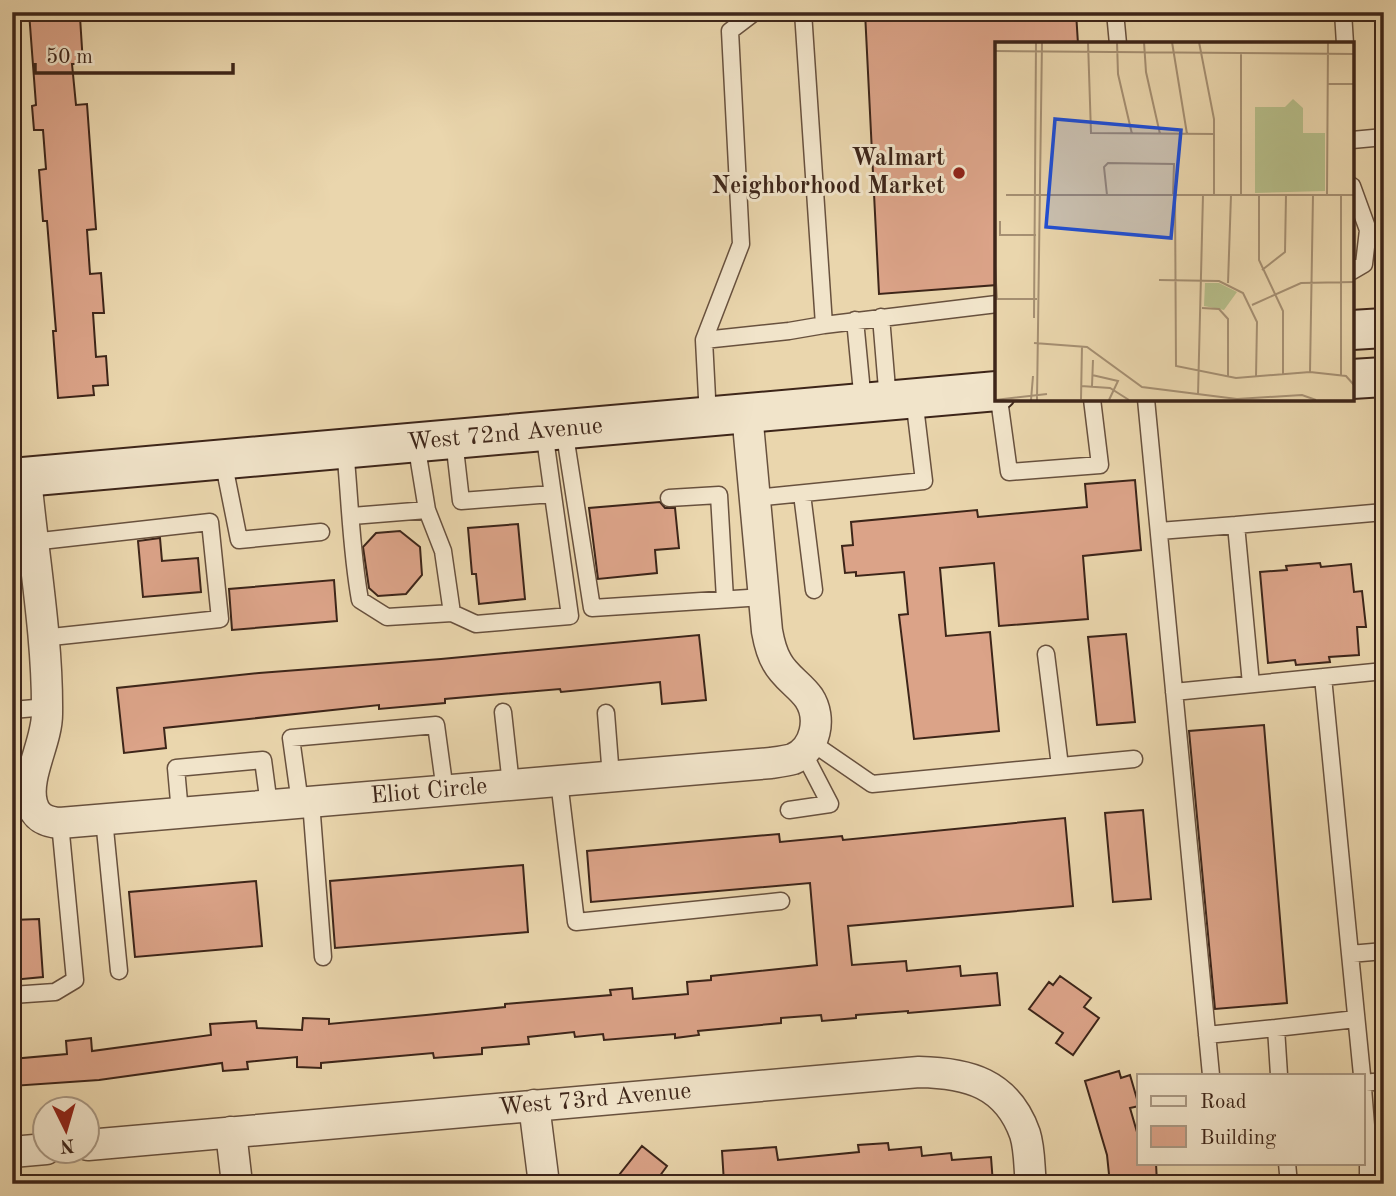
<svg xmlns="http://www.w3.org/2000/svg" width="1396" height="1196" font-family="'Old Standard TT',serif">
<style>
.building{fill:#dba388;stroke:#3d2519;stroke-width:2}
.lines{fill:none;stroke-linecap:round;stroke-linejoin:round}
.service-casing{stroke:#68513e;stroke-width:19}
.minor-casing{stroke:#68513e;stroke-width:33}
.secondary-casing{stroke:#3d2519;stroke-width:42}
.service{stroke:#f1e4ca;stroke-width:16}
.minor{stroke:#f1e4ca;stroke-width:30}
.secondary{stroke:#f1e4ca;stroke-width:38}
.poi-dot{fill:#8f2418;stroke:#f1e4ca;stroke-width:2.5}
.labels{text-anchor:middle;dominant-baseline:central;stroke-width:6;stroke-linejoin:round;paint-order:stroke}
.poi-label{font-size:24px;font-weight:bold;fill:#3d2519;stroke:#f1e4ca;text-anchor:end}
.street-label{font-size:24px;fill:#3d2519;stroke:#f1e4ca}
.inset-road{fill:none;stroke:#a58f72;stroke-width:2}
.view{fill:#1d4ed8;fill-opacity:0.15;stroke:#1d4ed8;stroke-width:3.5}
.inset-edge{fill:none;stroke:#3d2519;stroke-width:3.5}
</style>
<rect width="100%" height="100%" fill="#ead6ad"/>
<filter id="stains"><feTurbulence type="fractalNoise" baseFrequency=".00286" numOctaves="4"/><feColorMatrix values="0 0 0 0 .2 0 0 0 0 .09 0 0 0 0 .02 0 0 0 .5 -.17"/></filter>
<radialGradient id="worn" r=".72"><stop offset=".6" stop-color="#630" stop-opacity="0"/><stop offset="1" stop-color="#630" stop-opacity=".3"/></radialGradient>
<path class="building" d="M29 12H67V18L80 17 83 64H72L76 105 87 104 96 229 87 230 90 274 101 273 104 313H93L96 357 106 356 108 385 93 386 94 395 58 398 53 331H56L47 221H43L39 170 46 169 43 130H34L32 106 36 105Z
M865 12H1076L1078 44H997V285L879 294Z
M1135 480 1141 550 1083 556 1088 619 999 626 994 563 940 568 946 636 990 632 999 731 914 739 899 615 908 614 904 572 856 576V572L845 573 842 546 853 545 851 522 977 510 978 517 1087 507 1085 484Z
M660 502 665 508H675L679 548 655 550 657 573 598 579 589 508Z
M518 524 525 599 479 604 476 574H472L468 528Z
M400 531 420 547 422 575 406 594 378 596 369 588 363 547 376 533Z
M160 538 162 561 198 558 201 592 143 597 138 541Z
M1320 563 1321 567 1351 564 1354 592 1362 591 1366 627H1357L1359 655 1329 657 1330 662 1296 665 1295 660 1268 663 1260 572 1287 570 1286 566Z
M334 580 337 621 232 630 229 589Z
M1126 634 1135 722 1097 725 1088 637Z
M699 635 706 700 662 704 660 682 561 692 560 689 445 699V703L379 709V705L164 728 166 748 124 753 117 688 259 673 441 659Z
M1264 725 1287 1003 1215 1009 1189 731Z
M1143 810 1151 899 1113 902 1105 813Z
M1065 818 1073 906 848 926 852 965 906 961 907 971 960 966 961 976 997 973 1000 1005 908 1013V1011L856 1015V1018L822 1021 821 1015 781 1018V1023L698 1031 699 1035 675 1038V1034L604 1040 603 1034 575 1037 574 1032 528 1037 529 1044 482 1048V1054L434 1058 433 1053 321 1063V1068L297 1067V1057L247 1062 248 1069 223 1071 222 1063 99 1080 12 1086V1059L67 1054 66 1041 91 1038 92 1051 211 1035 210 1024 256 1021 257 1028 302 1030 303 1018 329 1019V1024L426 1015 505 1007V1004L611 995 610 990 632 988 633 999 688 994 687 982 711 980V976L817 965 810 883 591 902 587 851 779 834 780 842 842 836 843 840Z
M523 865 528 932 335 948 330 881Z
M256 881 262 946 135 957 129 892Z
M39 919 43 977 12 980V920Z
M1060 976 1091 998 1084 1007 1099 1018 1073 1055 1056 1043 1063 1033 1029 1009 1049 982 1053 985Z
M1119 1071 1121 1078 1130 1075 1139 1106 1130 1108 1139 1139V1163H1156L1157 1184H1110L1107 1155 1085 1081Z
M888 1143 889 1150 921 1147 922 1156 951 1153 952 1160 991 1157 993 1184H749V1180L724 1183 722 1151 776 1147 778 1160 859 1152 858 1145Z
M642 1146 667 1166 654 1184H612Z"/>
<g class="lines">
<defs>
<path id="service" d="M803 12 824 325 997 304
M1115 12 1118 44
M1343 12 1345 44
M1352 140 1384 137
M1352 186 1368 230 1364 264 1352 271
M881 317 888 401
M855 320 863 403
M704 340 789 331 824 325
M999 399 1009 472 1100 465 1092 399
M1146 399 1211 1075
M708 417 704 340 741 244 730 31 755 12
M564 429 592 608 764 597
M454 440 461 501 552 494
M416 443 427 510 443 551 452 613
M345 449C350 499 351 551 360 600L387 617 452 613 476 624 570 616 544 431
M223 460 239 540 321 532
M802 494 814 590
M669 498 719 495 725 599
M755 498 924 481 914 398
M352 516 427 510
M1159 531 1236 525
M32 542 210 522 220 619 42 638
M1046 654 1060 766
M1323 677 1350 954 1384 951
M1251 684 1236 525 1384 512
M1174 692 1384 671
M12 710 47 707
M503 712 511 785
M606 713 611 777
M811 742 872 784 1134 759
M559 781 576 922 781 901
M311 802 323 957
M300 803 291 738 436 725 445 791
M789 810 830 804 803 752
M180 813 176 768 263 760 269 805
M104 819 119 971
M1350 954 1362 1075
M12 995 55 992 75 980 60 823
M1207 1035 1276 1028
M1279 1075 1276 1028 1356 1019
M1363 1083 1384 1081
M1363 1088 1368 1150V1184
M1287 1163 1289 1184"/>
<path id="minor" d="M26 478C33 554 48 638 47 714 47 742 25 777 32 803 35 817 46 822 60 823L771 763C778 762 786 761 793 759 816 749 822 718 809 698 800 685 785 677 777 662 771 652 769 642 767 631L747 413
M534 1105 544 1184
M231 1132 237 1184
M88 1145 919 1072C968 1073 1007 1083 1025 1134 1030 1150 1029 1168 1031 1184
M12 1152 46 1149"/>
<path id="secondary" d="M1352 330 1384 328
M1352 379 1384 377
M12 478 997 391"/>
</defs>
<use href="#service" class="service-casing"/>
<use href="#minor" class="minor-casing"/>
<use href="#secondary" class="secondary-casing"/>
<use href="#service" class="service"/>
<use href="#minor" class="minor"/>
<use href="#secondary" class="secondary"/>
</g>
<circle class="poi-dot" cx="959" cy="173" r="7"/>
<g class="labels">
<g class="poi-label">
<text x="945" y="159">Walmart<tspan x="945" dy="28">Neighborhood Market</tspan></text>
</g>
<g class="street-label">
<text transform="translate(505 435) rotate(-5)">West 72nd Avenue</text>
<text transform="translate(429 792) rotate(-5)">Eliot Circle</text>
<text transform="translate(595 1100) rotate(-5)">West 73rd Avenue</text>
</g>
</g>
<g transform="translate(995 42)">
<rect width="359" height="359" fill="#ead6ad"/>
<path d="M298 57 308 66V91H330V149L260 151V65H290ZM210 241H224L242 250 229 268 209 264Z" fill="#b6be8a"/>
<path class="inset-road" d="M93 0 96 91 219 92M122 0 123 32 137 92M149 0 151 30 165 92M177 0 192 92M204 0 219 77V153M0 9 359 12M332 42H359M11 153H359M112 153 109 125 113 121 179 122 178 153M180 153 181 324 241 336 315 330 351 334 359 343M246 153V12M264 153V218L288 269V333M332 153 333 0M346 153V334M5 179V193H41M0 224 2 257M267 228 290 210 291 153M164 238 224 239 248 251 262 280 261 335M233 241 236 153M0 257H42M257 263 306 241 359 240M207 266 224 267 233 277V335M39 276 41 0M39 301 92 305 147 345 242 357 307 353 321 358M315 330 318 153M97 333 123 339 114 358M86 344 115 346 134 358M97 344 98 318M203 353 208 153M86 357 87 304M0 358 52 352M36 358 38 334M42 358 47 0"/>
<path class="view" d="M60 77 186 88 176 196 51 185Z"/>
<rect width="359" height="359" class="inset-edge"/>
</g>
<rect width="1396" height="1196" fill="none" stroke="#ead6ad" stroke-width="42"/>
<rect x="14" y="14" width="1368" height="1168" fill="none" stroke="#3d2519" stroke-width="3.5"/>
<rect x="21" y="21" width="1354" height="1154" fill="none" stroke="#3d2519" stroke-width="2"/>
<rect x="1137" y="1074" width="228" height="91" fill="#f1e4ca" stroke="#a99883" stroke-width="2"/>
<rect x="1151" y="1096" width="35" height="10" fill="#f1e4ca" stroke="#a99883" stroke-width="2"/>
<text x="1200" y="1108" font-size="21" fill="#3d2519">Road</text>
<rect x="1151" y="1126" width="35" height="21" fill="#dba388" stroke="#a99883" stroke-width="2"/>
<text x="1200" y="1144" font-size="21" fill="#3d2519">Building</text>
<g transform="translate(66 1130) rotate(175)"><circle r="33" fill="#f1e4ca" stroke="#a99883" stroke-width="2"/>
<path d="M0-5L12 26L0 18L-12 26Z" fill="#8f2418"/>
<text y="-10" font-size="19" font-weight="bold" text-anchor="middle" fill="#3d2519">N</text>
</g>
<path d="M35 63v10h198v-10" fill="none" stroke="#3d2519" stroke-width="3.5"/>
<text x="46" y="63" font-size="21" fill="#3d2519" stroke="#f1e4ca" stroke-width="5" paint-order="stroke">50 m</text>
<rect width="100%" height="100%" filter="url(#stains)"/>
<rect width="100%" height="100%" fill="url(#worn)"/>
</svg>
